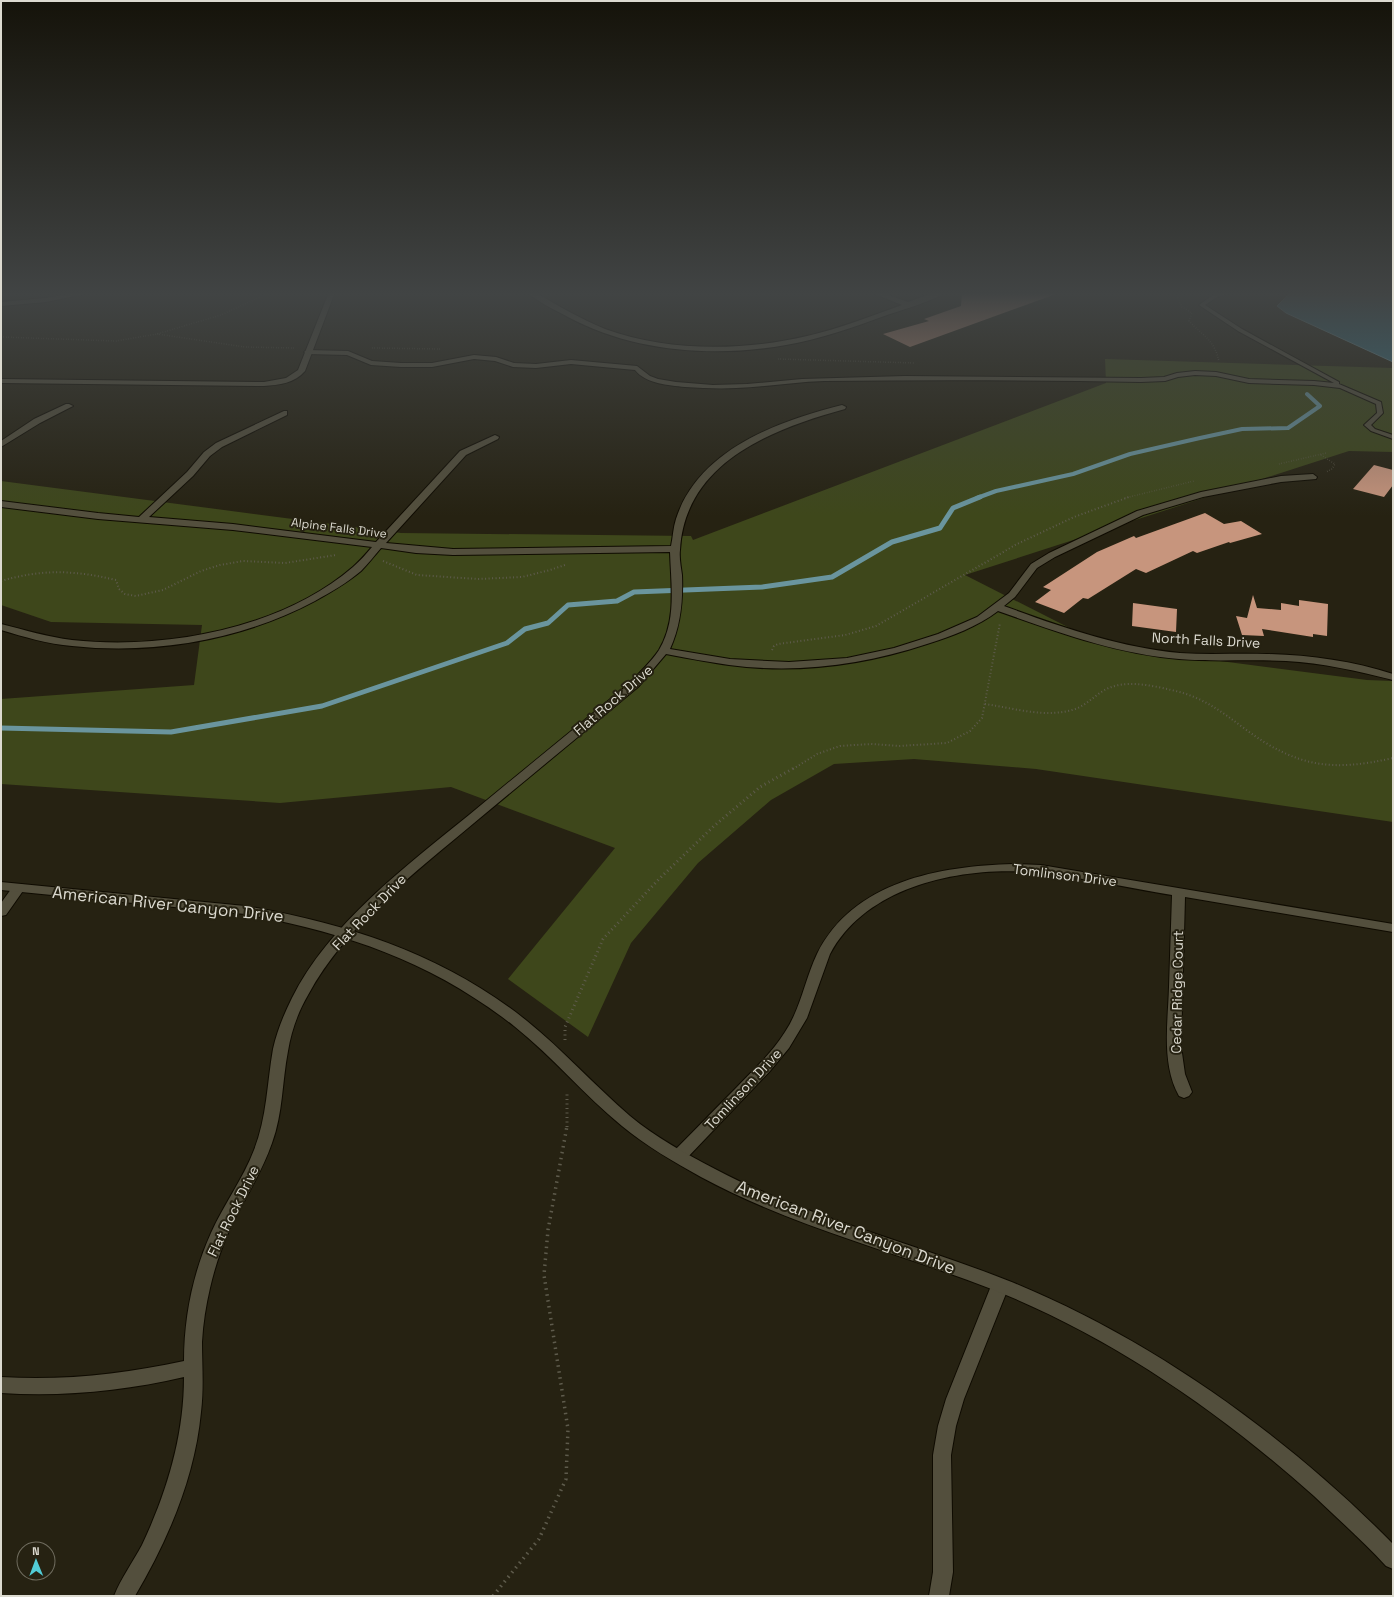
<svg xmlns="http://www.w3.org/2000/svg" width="1394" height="1597" font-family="'Space Grotesk',sans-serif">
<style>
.green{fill:#3e471b}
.water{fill:#397788;stroke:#6a959e}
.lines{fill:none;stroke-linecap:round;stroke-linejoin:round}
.stream-far1{stroke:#6a959e;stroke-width:4}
.stream{stroke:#6a959e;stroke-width:5}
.building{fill:#c7957d}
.service-casing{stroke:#0f0b01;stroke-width:2}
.minor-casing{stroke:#0f0b01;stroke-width:2}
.tertiary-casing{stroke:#0f0b01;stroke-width:2}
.path-far3{stroke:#5e5b4c;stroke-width:1.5;stroke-dasharray:0.5 2;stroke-linecap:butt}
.path-far2{stroke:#5e5b4c;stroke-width:2;stroke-dasharray:1 2.5;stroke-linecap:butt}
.path-far1{stroke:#5e5b4c;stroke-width:3;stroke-dasharray:1 3.5;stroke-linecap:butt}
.path{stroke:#5e5b4c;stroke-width:3.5;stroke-dasharray:1.5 4.5;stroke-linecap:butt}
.service{fill:#534f3d;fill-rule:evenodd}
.minor{fill:#534f3d;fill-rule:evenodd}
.tertiary{fill:#534f3d;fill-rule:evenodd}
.labels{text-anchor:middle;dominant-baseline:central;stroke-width:4;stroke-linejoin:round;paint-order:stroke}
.far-street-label{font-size:12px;fill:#dcdad0;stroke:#262212}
.street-label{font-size:14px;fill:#dcdad0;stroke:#262212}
.near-street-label{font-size:17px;fill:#dcdad0;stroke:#262212}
</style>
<rect width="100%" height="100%" fill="#262212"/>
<path class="green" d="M1105 359 1393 368V452L1349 451 965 575 1105 646 1367 680 1393 681V822L1036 769 914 759 834 764 771 800 698 863 631 943 588 1037 508 979 615 848 451 787 280 803 1 784V699L194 685 202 625 51 622 1 605V481L401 533 691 536 693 540 1106 383Z"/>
<path class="water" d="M1291 292H1393V362L1286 313 1277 306Z"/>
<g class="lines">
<path class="stream-far1" d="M977 498 996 491 1073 474 1130 454 1200 438 1242 429 1288 428 1320 406 1307 394"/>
<path class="stream" d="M1 728 171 732 322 706 507 643 525 629 548 623 568 605 617 601 634 592 762 587 832 577 892 542 940 528 953 508 980 497"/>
</g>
<path class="building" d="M962 292H1056V294L910 347 883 334 929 321 924 319 961 306Z
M1374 465 1393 470V485L1384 497 1353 489Z
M1205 513 1224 524 1241 521 1262 534 1230 543 1229 542 1197 553 1193 551 1146 573 1136 569 1088 599 1083 598 1064 613 1035 602 1051 590 1043 587 1097 552 1134 536 1136 538Z
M1253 595 1257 608 1281 610V603L1299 606V600L1328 604 1327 636 1313 634V637L1262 629 1264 636 1242 635 1236 616 1247 618Z
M1133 603 1177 609 1176 632 1132 626Z"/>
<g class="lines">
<defs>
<path id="service" d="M1224 292H1233L1217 297 1205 305 1242 329 1339 382V384L1381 402 1383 413 1371 425 1375 429 1393 435V439L1371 431 1364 425 1377 413 1376 404 1340 388 1314 385 1249 383 1216 376 1195 375 1178 377 1165 381 1141 382C1035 380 930 380 824 381 794 382 766 387 736 388 719 389 702 388 685 387 668 385 646 384 635 370L571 364 536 368 513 367 495 361 474 359 432 367H401L371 365 347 355 307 354 304 352 307 350 348 351 372 361 401 363H432L474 355 496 357 514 363 536 364 571 360 637 366 650 376 658 379 676 382 713 385 747 384 802 379 905 376 1141 378 1164 377 1177 373 1195 371 1216 372 1249 379 1314 381 1334 383 1238 331 1199 305 1213 295Z"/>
<path id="minor" d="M78 292H94L46 302 1 306V302L46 298Z
M527 292H535C558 306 581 319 605 329 668 352 743 351 807 336 839 329 871 316 902 305L870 292H880L908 302 936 292H946C936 300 902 310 887 315 854 327 821 339 786 345 715 358 633 352 568 317 555 310 538 302 527 292Z
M66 404H69L73 406 40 423 1 447V441L34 419Z
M842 405 846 407 845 409C772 429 685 462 680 550 679 558 681 567 682 575 683 600 681 625 670 649L730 659 789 662 847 658 894 648 938 634 977 617 1009 593 1031 564 1049 553 1137 511 1201 492 1281 476 1313 474 1317 477 1316 479 1281 482 1203 497 1143 515 1055 557 1037 568 1015 597 1004 606C1061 627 1119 647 1180 653 1209 655 1238 653 1267 654 1310 655 1352 661 1393 674V680C1357 671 1323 663 1286 661 1250 659 1215 662 1179 659 1117 654 1057 632 998 611 977 627 952 636 927 644 864 665 796 674 729 665 708 662 687 658 666 654L638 687C583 733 528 778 474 823 414 873 346 925 308 995 298 1012 291 1032 288 1051 282 1082 283 1113 272 1143 262 1172 245 1198 231 1226 222 1246 215 1266 210 1288 206 1305 203 1323 202 1342 202 1365 204 1388 201 1412 195 1477 168 1540 135 1596H114C121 1578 133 1562 142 1545 167 1492 184 1436 184 1377 124 1391 63 1397 1 1393V1377C63 1381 124 1374 184 1361 184 1317 193 1273 211 1233 224 1204 243 1179 254 1150 267 1117 267 1083 273 1049 277 1031 284 1014 292 998 328 925 407 865 469 815 522 771 576 727 630 683 640 672 651 662 659 650 677 620 671 585 670 552L453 555 416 553 381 548C374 556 368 564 361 571 347 583 331 592 315 601 242 640 154 655 72 646 48 644 24 637 1 630V624C25 630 48 637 72 640 165 650 281 629 353 567 360 561 366 554 372 547L233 530 98 519 1 507V501L98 513 139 517 187 472 204 452 216 443 284 411H287V415L222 447 210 456 193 476 149 517 233 524 376 542 460 451 495 435 499 437 498 439 466 455 386 543 453 549 671 546C673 537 673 528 676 519 698 450 778 421 842 405Z
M1013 864 1041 865 1393 924V932L1185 897 1181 1046 1185 1074 1192 1092 1189 1096 1184 1098 1179 1096C1161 1064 1168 1022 1169 987 1170 957 1171 926 1172 895 1129 888 1085 878 1041 873 968 865 868 883 830 954L807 1018 789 1048 770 1071 685 1160 679 1162 673 1160 671 1156 673 1152C695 1130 716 1108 737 1087 754 1069 772 1053 785 1032 801 1008 805 979 817 954 853 881 940 866 1013 864Z
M19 884 24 885 25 888 6 915 1 916V903L14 885Z
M1000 1279 1006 1281 1009 1286 964 1399 956 1426 951 1455 953 1572 949 1596H929L933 1572V1455L938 1426 946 1399 991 1286 994 1281Z"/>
<path id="tertiary" d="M329 292H335L305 371C295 383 279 385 264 386L1 383V379L264 382 286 378 298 370Z
M1 882 245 906C349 924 443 954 527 1021 563 1050 595 1086 630 1116 655 1137 686 1154 715 1169 808 1218 912 1242 1009 1281 1150 1338 1287 1436 1393 1544V1569L1386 1566C1363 1541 1338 1519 1314 1496 1220 1412 1112 1337 994 1290 897 1252 793 1227 701 1177 674 1162 646 1146 622 1126 584 1095 553 1057 514 1026 431 961 347 933 245 914L1 890Z"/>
</defs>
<use href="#service" class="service-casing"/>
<use href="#minor" class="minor-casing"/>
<use href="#tertiary" class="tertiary-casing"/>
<path class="path-far3" d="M1181 292 1177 296 1182 307 1192 313 1189 321C1203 336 1215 340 1219 362
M157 334 245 347 295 348
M1 337 116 341 157 334 221 315 271 292
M372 348 441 349
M778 359 915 363
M1321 455 1335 464 1332 469 1326 472
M1279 464 1326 453
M1125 498 1194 481"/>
<path class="path-far2" d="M383 561 417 575 478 579 522 577 550 570 565 565
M1 581C42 569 74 570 116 580L119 589 125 594 136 596 163 590 201 571 220 565 243 561 285 563 336 555
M772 650 774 646 778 644 845 635 876 626 1017 544 1074 517 1129 497
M985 704C1013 708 1044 718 1072 710 1084 707 1093 697 1103 691 1122 679 1150 685 1171 690 1201 696 1221 711 1245 729 1297 767 1331 772 1393 758
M793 769 817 754 840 746 871 744 899 746 947 743 970 731 982 718 1000 623"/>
<path class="path-far1" d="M565 1040V1027L603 939 659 879 714 826 760 787 794 768
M567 1127V1091"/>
<path class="path" d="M493 1596 539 1539 566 1479 568 1429 544 1275 548 1230 567 1126"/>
<use href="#service" class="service"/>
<use href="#minor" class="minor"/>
<use href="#tertiary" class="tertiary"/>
</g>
<linearGradient id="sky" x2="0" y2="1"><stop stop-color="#15130a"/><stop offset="0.57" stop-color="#414444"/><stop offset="1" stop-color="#414444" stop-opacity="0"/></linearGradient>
<rect width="1394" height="516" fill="url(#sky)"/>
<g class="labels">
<g class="far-street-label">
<text transform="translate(339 528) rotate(7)">Alpine Falls Drive</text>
</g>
<g class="street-label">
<text transform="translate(1206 640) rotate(3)">North Falls Drive</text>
<text transform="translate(613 700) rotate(-41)">Flat Rock Drive</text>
<text transform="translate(1065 875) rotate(7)">Tomlinson Drive</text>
<text transform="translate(369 912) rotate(-46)">Flat Rock Drive</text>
<text transform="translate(1177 992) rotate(-89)">Cedar Ridge Court</text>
<text transform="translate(743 1089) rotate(-47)">Tomlinson Drive</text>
<text transform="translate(233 1211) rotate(-64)">Flat Rock Drive</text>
</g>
<g class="near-street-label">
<text transform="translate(168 904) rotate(6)">American River Canyon Drive</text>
<text transform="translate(846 1227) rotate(21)">American River Canyon Drive</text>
</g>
</g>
<rect width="1394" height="1597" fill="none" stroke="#dcdad0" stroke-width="4"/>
<g transform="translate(36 1561) rotate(359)"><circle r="19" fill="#262212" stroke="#6f6c5e"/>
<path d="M0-3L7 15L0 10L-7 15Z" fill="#52ccd6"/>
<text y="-6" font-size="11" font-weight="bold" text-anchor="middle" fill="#dcdad0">N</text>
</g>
</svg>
